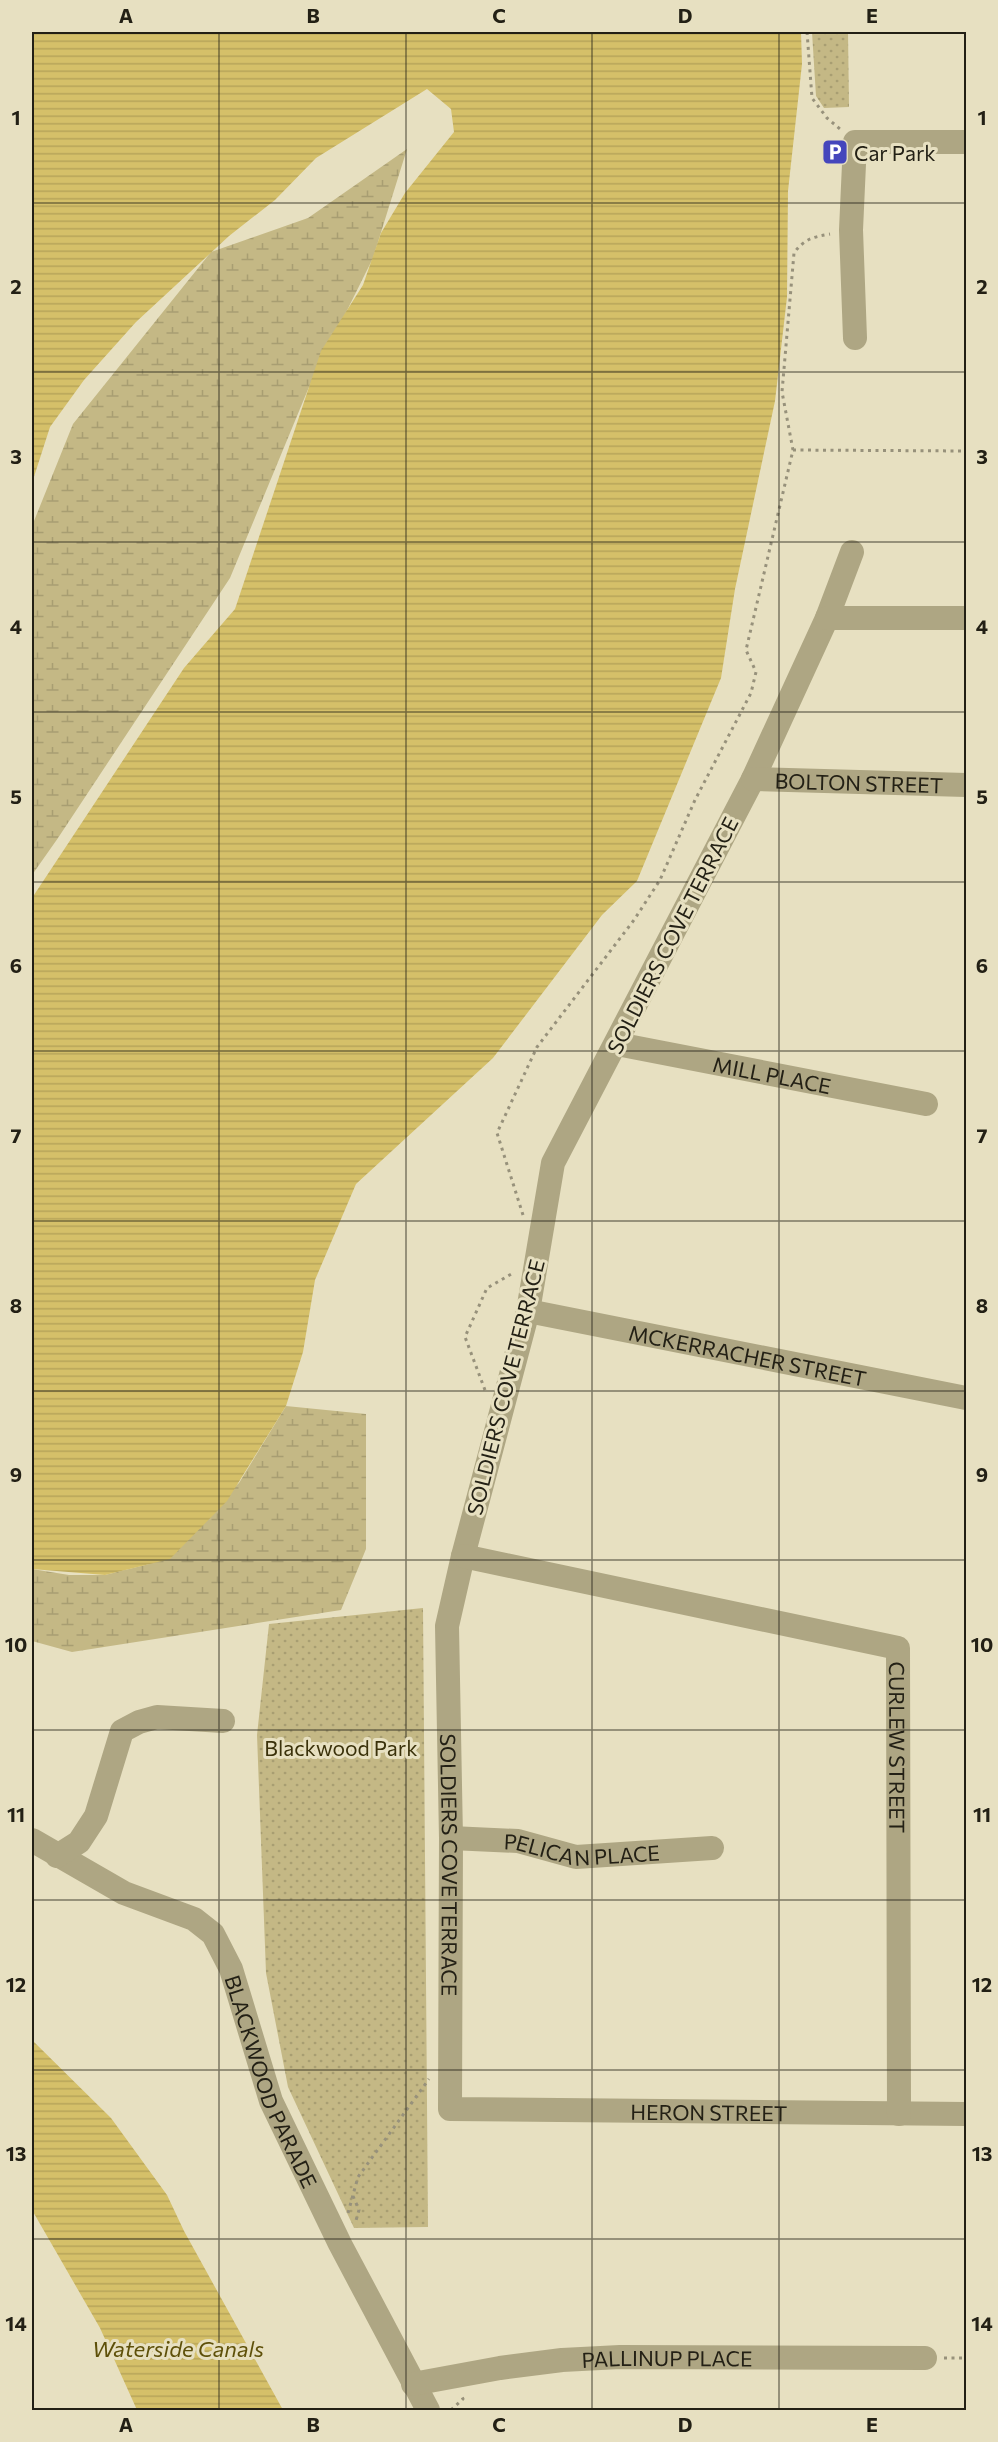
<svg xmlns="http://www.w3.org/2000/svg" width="998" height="2442" font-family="Commissioner,sans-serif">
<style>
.wetland{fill:url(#wetland-marsh)}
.park{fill:url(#park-dots)}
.water{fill:url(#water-rules)}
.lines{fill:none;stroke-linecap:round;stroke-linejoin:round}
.path{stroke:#97917b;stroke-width:3;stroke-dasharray:3 4.5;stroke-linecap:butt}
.minor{stroke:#aea683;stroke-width:24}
.grid{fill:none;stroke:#232015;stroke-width:1.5;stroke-opacity:0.55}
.labels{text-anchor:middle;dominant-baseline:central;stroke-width:6;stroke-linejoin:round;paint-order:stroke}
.poi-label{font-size:21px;fill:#232015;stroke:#e7e0c1;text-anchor:start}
.street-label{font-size:21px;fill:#232015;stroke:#e7e0c1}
.park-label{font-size:21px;fill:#3a310a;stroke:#e7e0c1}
.water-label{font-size:22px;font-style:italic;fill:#5e5009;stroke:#e7e0c1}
.neatline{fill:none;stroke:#232015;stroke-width:2}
.grid-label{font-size:20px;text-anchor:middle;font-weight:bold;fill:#232015}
</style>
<defs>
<pattern id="wetland-marsh" width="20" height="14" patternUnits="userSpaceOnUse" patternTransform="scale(1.5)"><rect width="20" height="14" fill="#c4b885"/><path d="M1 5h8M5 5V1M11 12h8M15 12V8" fill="none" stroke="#a89e72"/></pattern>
<pattern id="park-dots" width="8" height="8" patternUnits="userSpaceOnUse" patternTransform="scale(1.5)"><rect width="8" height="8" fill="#c4b885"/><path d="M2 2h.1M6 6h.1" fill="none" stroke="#a89e72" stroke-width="1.8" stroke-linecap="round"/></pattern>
<pattern id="water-rules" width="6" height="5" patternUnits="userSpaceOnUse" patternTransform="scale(1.5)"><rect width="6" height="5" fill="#d5c069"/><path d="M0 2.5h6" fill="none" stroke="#b7a55a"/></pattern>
</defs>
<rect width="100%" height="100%" fill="#e7e0c1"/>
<path class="wetland" d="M407 149 373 258 309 387 230 578 58 838 32 875V526L73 424 211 252 308 218Z
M286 1406 366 1414V1549L341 1610 72 1652 32 1641V1569L69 1575H105L149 1564 239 1483Z"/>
<path class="park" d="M812 32H848L849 107 824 108 816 96Z
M423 1608 428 2227 354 2228 288 2087 266 1973 257 1735 269 1624Z"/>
<path class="water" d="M32 32H801L802 64 788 191 787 297 775 401 735 589 721 678 637 881 602 915 493 1058 356 1184 315 1280 303 1352 286 1406 227 1501 170 1559 105 1575 32 1569V898L184 668 235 609 321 351 363 285 381 233 405 193 454 132 451 109 427 89 316 158 275 200 229 236 136 322 84 380 50 427 32 483Z
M32 2040 111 2118 167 2195 184 2231 283 2410H137L100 2328 32 2210Z"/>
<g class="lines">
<path class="path" d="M807 32 812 98 827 118 840 129
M793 450 966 451
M523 1215 497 1133 537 1047 634 920 660 880 695 800 751 693 756 672 746 650 793 450 782 392 794 253C804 239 813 237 830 234
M485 1390 465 1337 487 1288 513 1273
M353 2196 359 2210 355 2224
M348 2213 358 2177 429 2079
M944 2358H966
M451 2410 463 2399 462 2397"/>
<g class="minor">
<path d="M855 338 851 230 855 142H966"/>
<path id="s1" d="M852 552 827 618 753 779 553 1163 528 1311 463 1556 447 1626 451 1838 450 2109 966 2114"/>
<path d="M827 618H966"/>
<path id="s2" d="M753 779 966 785"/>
<path id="s3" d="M617 1044 926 1104"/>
<path id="s4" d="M528 1311 966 1398"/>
<path id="s5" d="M463 1556 898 1648 899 2114"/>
<path id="s6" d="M451 1838 518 1841 576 1857 712 1848"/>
<path id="s7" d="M32 1840 124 1893 194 1919 213 1934 231 1969 271 2101 340 2244 428 2410"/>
<path d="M57 1856 79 1842 96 1816 122 1731 139 1722 157 1717 223 1721"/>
<path id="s8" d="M413 2384 500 2368 562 2360 620 2357 925 2358"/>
</g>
</g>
<path class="grid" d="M219 32V2410M406 32V2410M592 32V2410M779 32V2410M32 203H966M32 372H966M32 542H966M32 712H966M32 882H966M32 1051H966M32 1221H966M32 1391H966M32 1560H966M32 1730H966M32 1900H966M32 2070H966M32 2239H966"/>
<defs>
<symbol id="parking-square" viewBox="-11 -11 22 22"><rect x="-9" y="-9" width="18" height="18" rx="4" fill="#4546bc" stroke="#e7e0c1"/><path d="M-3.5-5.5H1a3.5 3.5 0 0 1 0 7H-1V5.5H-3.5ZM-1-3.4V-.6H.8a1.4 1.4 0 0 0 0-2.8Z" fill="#fff"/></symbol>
</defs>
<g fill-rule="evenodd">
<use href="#parking-square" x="820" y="137" width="30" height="30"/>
</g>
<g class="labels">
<g class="poi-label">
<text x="854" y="152">Car Park</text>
</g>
<g class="street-label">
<text stroke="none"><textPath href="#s2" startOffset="106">BOLTON STREET</textPath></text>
<text transform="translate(672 935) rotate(-63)">SOLDIERS COVE TERRACE</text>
<text stroke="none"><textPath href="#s3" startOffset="158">MILL PLACE</textPath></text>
<text stroke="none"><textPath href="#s4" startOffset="224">MCKERRACHER STREET</textPath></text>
<text transform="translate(505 1387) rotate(-76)">SOLDIERS COVE TERRACE</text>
<text stroke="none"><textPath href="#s5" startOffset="544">CURLEW STREET</textPath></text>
<text stroke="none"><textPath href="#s6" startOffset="132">PELICAN PLACE</textPath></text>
<text stroke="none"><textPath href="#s1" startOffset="1395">SOLDIERS COVE TERRACE</textPath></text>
<text stroke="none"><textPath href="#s7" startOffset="364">BLACKWOOD PARADE</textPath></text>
<text stroke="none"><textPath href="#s1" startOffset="1898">HERON STREET</textPath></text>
<text stroke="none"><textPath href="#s8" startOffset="256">PALLINUP PLACE</textPath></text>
</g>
<g class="park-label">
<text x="341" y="1747">Blackwood Park</text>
</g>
<g class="water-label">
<text x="178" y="2348">Waterside Canals</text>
</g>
</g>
<rect width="998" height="2442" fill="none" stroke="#e7e0c1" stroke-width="66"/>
<rect x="33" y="33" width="932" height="2376" class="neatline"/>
<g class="grid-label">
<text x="126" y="23">A</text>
<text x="313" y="23">B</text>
<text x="499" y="23">C</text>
<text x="685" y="23">D</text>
<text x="872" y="23">E</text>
<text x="16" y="125">1</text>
<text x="982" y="125">1</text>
<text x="16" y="294">2</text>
<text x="982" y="294">2</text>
<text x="16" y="464">3</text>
<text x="982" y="464">3</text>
<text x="16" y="634">4</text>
<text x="982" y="634">4</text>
<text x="16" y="804">5</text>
<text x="982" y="804">5</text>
<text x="16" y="973">6</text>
<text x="982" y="973">6</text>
<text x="16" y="1143">7</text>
<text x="982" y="1143">7</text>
<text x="16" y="1313">8</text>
<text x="982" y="1313">8</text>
<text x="16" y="1482">9</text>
<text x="982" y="1482">9</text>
<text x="16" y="1652">10</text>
<text x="982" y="1652">10</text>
<text x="16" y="1822">11</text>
<text x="982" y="1822">11</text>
<text x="16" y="1992">12</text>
<text x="982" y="1992">12</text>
<text x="16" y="2161">13</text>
<text x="982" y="2161">13</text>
<text x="16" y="2331">14</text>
<text x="982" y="2331">14</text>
<text x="126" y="2432">A</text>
<text x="313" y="2432">B</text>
<text x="499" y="2432">C</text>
<text x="685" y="2432">D</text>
<text x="872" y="2432">E</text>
</g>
</svg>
